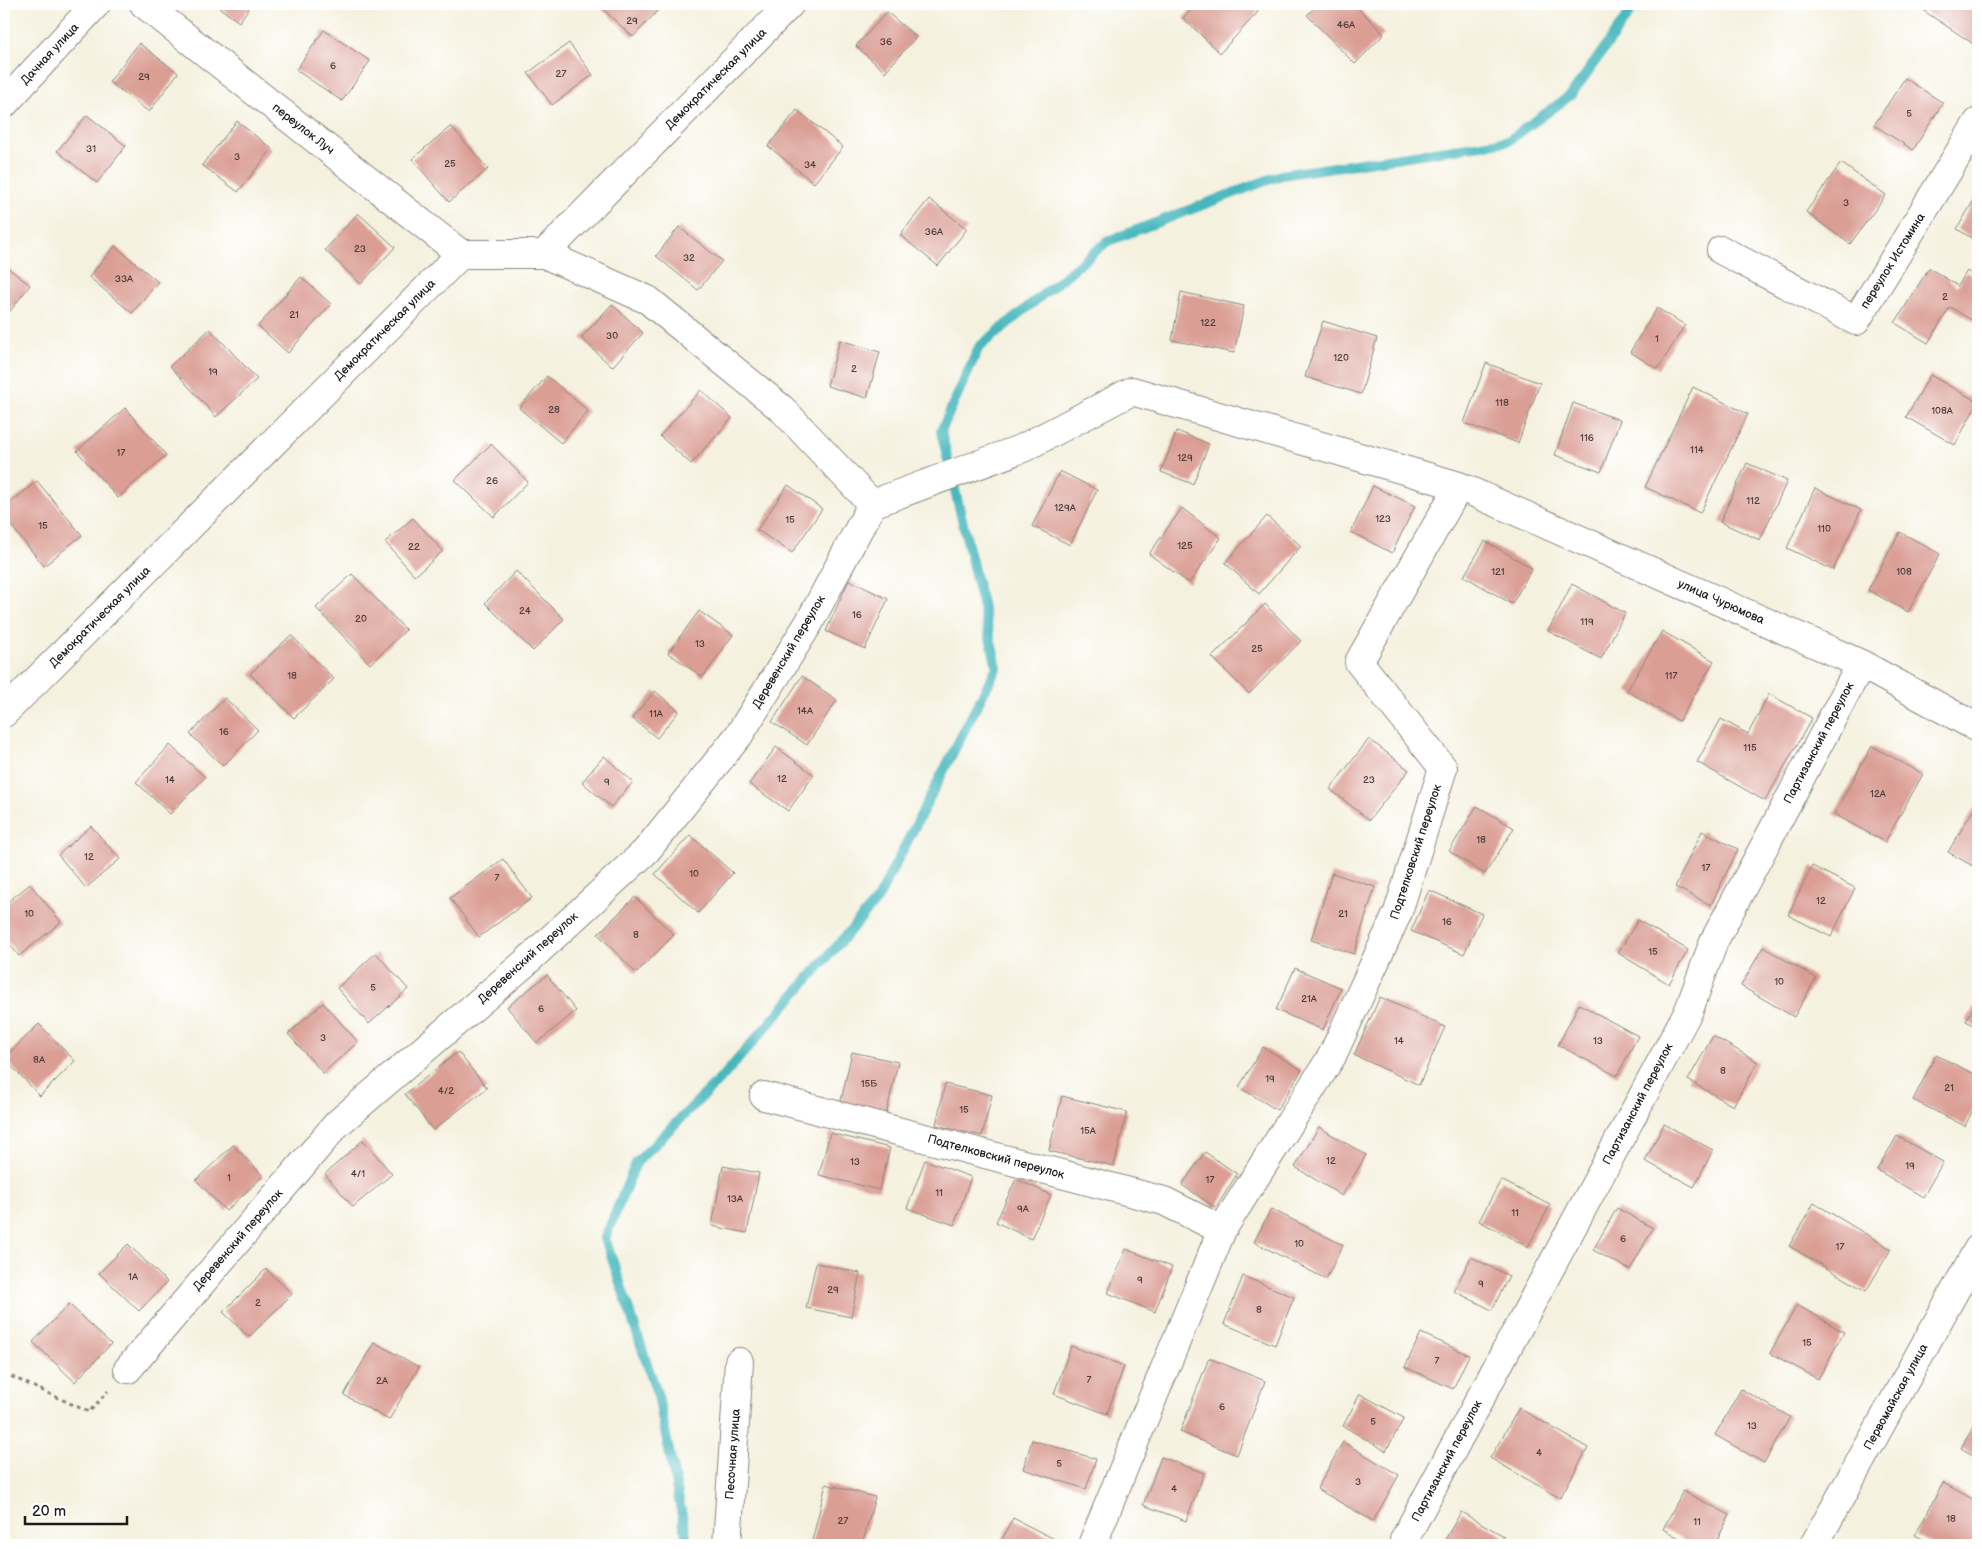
<svg xmlns="http://www.w3.org/2000/svg" width="1982" height="1549" font-family="'Balsamiq Sans',sans-serif">
<style>
.lines{fill:none;stroke-linecap:round;stroke-linejoin:round}
.stream{stroke:#47b7bd;stroke-width:10}
.building{fill:#da9e94}
.minor-casing{stroke:#88867e;stroke-width:30}
.path{stroke:#88867e;stroke-width:3;stroke-dasharray:4 4;stroke-linecap:butt}
.minor{stroke:#fff;stroke-width:28}
.labels{text-anchor:middle;dominant-baseline:central;stroke-width:5;stroke-linejoin:round;paint-order:stroke}
.number-label{font-size:10px;fill:#4c3c3a}
.street-label{font-size:12px;fill:#1c1c1c;stroke:#fff}
</style>
<rect width="100%" height="100%" fill="#fff"/>
<filter id="ink" filterUnits="userSpaceOnUse"><feTurbulence type="fractalNoise" baseFrequency=".02" numOctaves="2"/><feDisplacementMap in="SourceGraphic" scale="10" xChannelSelector="R" yChannelSelector="G"/><feConvolveMatrix kernelMatrix="1 2 1 2 8 2 1 2 1" color-interpolation-filters="sRGB"/></filter>
<filter id="wash" filterUnits="userSpaceOnUse"><feTurbulence type="fractalNoise" baseFrequency=".0096" numOctaves="4" result="noise"/><feDisplacementMap in="SourceGraphic" scale="20" xChannelSelector="R" yChannelSelector="G"/><feGaussianBlur stdDeviation="1.12" result="paint"/><feColorMatrix in="noise" values="0 0 0 0 0 0 0 0 0 0 0 0 0 0 0 0 0 1.4 0 .05"/><feComposite in="paint" operator="in"/></filter>
<g filter="url(#wash)">
<rect width="100%" height="100%" fill="#f5f1df"/>
<g class="lines">
<path class="stream" d="M688 1545 658 1396 605 1238 636 1163 725 1074 877 900 997 667 941 431 979 347 1108 241 1281 175 1508 141 1571 95 1629 14 1632 4"/>
</g>
<g id="blocks">
<path class="building" d="M214 4H252L239 22Z
M597 4H664L633 37Z
M1196 4H1249L1258 12 1220 53 1183 18Z
M1318 4H1354L1384 34 1355 64 1307 15Z
M1929 4H1976L1978 5V47L1924 11Z
M887 12 916 37 885 72 856 46Z
M324 30 370 61 342 101 296 70Z
M139 43 178 73 149 112 109 82Z
M569 43 593 75 552 105 528 73Z
M1905 78 1943 103 1913 150 1874 125Z
M797 110 843 147 814 183 768 146Z
M87 115 126 146 97 183 57 151Z
M237 121 272 149 238 192 202 165Z
M451 126 488 169 449 202 412 159Z
M1841 163 1886 195 1850 244 1806 212Z
M1978 193V242L1957 229Z
M929 199 967 229 938 266 900 235Z
M358 213 395 247 361 284 325 250Z
M679 227 722 261 698 290 656 256Z
M115 246 158 282 132 313 89 277Z
M4 265 30 285 4 319Z
M1929 268 1958 286 1967 271 1978 278V324L1950 307 1928 343 1895 323Z
M301 277 331 304 288 353 258 326Z
M1181 292 1244 306 1234 353 1172 340Z
M612 304 643 333 612 367 581 338Z
M1657 308 1685 325 1658 369 1630 352Z
M1323 321 1377 338 1361 394 1305 377Z
M210 329 257 379 216 417 170 366Z
M840 340 880 352 867 398 827 386Z
M1486 363 1540 383 1518 443 1464 423Z
M1930 375 1978 402 1955 445 1906 417Z
M547 376 588 411 561 443 519 408Z
M1693 387 1748 414 1700 513 1645 487Z
M701 390 732 418 691 464 660 436Z
M1573 403 1620 420 1601 472 1555 455Z
M125 408 166 455 118 498 77 451Z
M1177 431 1209 444 1193 484 1161 472Z
M491 444 528 482 494 517 455 480Z
M1747 463 1787 481 1760 540 1720 522Z
M1060 471 1097 490 1070 545 1032 526Z
M37 481 82 535 44 566 4 517V508Z
M788 485 822 509 792 553 757 530Z
M1373 486 1415 506 1392 553 1351 532Z
M1815 488 1861 510 1833 570 1787 548Z
M1182 508 1221 538 1189 583 1149 554Z
M1267 516 1301 546 1259 594 1225 563Z
M413 518 443 551 415 576 385 542Z
M1900 532 1940 554 1908 612 1868 590Z
M1485 541 1532 568 1512 604 1464 576Z
M516 571 564 619 533 651 485 603Z
M352 574 406 630 370 664 316 608Z
M849 580 888 599 865 649 826 631Z
M1572 584 1625 613 1601 659 1548 631Z
M1265 604 1301 641 1249 694 1212 657Z
M699 611 733 635 703 677 668 653Z
M1662 631 1714 661 1679 721 1627 691Z
M291 635 334 679 294 718 250 674Z
M802 676 837 700 807 745 772 722Z
M655 691 679 711 657 738 632 718Z
M1769 694 1812 718 1765 801 1697 762 1721 719 1748 734Z
M225 698 258 730 223 766 190 734Z
M1369 739 1409 770 1369 820 1330 789Z
M170 745 205 777 170 814 136 782Z
M1872 746 1923 774 1885 842 1834 814Z
M776 747 814 775 788 811 749 784Z
M604 756 633 782 611 807 582 782Z
M1976 805 1978 806V869L1948 852Z
M1477 806 1514 828 1485 874 1449 851Z
M91 826 120 859 86 888 58 855Z
M1702 831 1738 849 1711 905 1675 887Z
M690 835 733 873 698 913 655 874Z
M503 859 532 898 479 937 450 898Z
M1812 866 1855 888 1831 937 1788 915Z
M1332 873 1375 887 1354 954 1311 940Z
M30 884 61 922 19 956 4 937V905Z
M1429 890 1482 914 1464 954 1411 931Z
M635 897 674 935 636 973 598 934Z
M1638 920 1688 950 1669 984 1618 953Z
M1763 947 1816 978 1794 1017 1741 986Z
M376 953 408 989 369 1024 337 988Z
M1295 968 1341 988 1323 1030 1276 1010Z
M547 975 576 1011 537 1043 507 1007Z
M1380 997 1445 1027 1419 1085 1354 1055Z
M1978 999V1028L1966 1021Z
M323 1003 358 1042 323 1073 288 1034Z
M1579 1004 1638 1036 1617 1076 1558 1045Z
M39 1024 75 1061 40 1096 4 1058Z
M1713 1036 1758 1062 1733 1106 1688 1080Z
M1263 1047 1302 1070 1277 1110 1239 1087Z
M458 1052 487 1088 433 1130 405 1094Z
M852 1052 898 1062 886 1115 840 1105Z
M1936 1055 1978 1076V1100L1965 1126 1913 1100Z
M945 1084 992 1095 982 1136 936 1125Z
M1062 1096 1127 1112 1114 1166 1049 1151Z
M1664 1124 1713 1150 1694 1187 1645 1161Z
M1319 1127 1366 1155 1342 1196 1295 1167Z
M830 1133 890 1148 879 1190 819 1175Z
M1897 1136 1943 1162 1923 1197 1877 1170Z
M363 1140 392 1174 353 1207 325 1174Z
M233 1145 263 1176 226 1211 196 1180Z
M1205 1152 1237 1174 1216 1208 1182 1185Z
M925 1160 971 1177 954 1225 907 1208Z
M723 1166 759 1173 747 1233 712 1226Z
M1016 1179 1051 1195 1031 1239 996 1222Z
M1501 1180 1550 1205 1528 1247 1479 1221Z
M1814 1203 1891 1249 1866 1291 1789 1246Z
M1617 1208 1653 1228 1630 1270 1593 1250Z
M1271 1209 1343 1245 1326 1279 1254 1242Z
M128 1244 167 1282 139 1311 99 1273Z
M1126 1249 1172 1267 1155 1312 1108 1293Z
M1471 1257 1509 1276 1492 1310 1454 1291Z
M816 1263 860 1273 851 1317 806 1308Z
M266 1269 292 1294 249 1337 223 1312Z
M1243 1276 1294 1297 1275 1345 1224 1324Z
M69 1304 111 1344 75 1382 33 1342Z
M1797 1305 1844 1332 1818 1379 1770 1353Z
M1421 1333 1469 1355 1453 1389 1405 1367Z
M374 1342 419 1367 389 1420 344 1395Z
M1071 1346 1124 1366 1107 1414 1054 1394Z
M1209 1358 1265 1381 1237 1455 1180 1432Z
M1741 1389 1790 1417 1764 1463 1715 1435Z
M1360 1394 1404 1418 1386 1451 1343 1426Z
M1519 1408 1588 1448 1560 1498 1490 1458Z
M1978 1419V1458L1961 1448Z
M1032 1440 1096 1459 1086 1489 1023 1469Z
M1343 1442 1399 1475 1373 1521 1317 1489Z
M1161 1457 1204 1473 1186 1521 1143 1505Z
M1943 1483 1978 1502V1545H1934L1915 1535Z
M826 1484 875 1497 862 1545H811Z
M1683 1491 1730 1515 1714 1545H1691L1663 1529Z
M1461 1512 1504 1536 1498 1545H1442Z
M1013 1518 1066 1545H999Z"/>
</g>
</g>
<g filter="url(#ink)">
<use href="#blocks" fill-opacity="0" stroke="#88867e" stroke-width="1"/>
<g class="lines">
<defs>
<path id="minor" d="M144 4 461 254
M4 104 96 4
M1721 250 1856 321 1978 122
M544 254 648 300 782 409 872 504 1023 448 1132 391 1459 486 1861 664 1978 728
M4 713 461 254H544L790 4
M764 1096 1164 1201 1222 1230
M128 1369 337 1124 525 963 646 851 739 735 809 623 872 504
M1404 1540 1689 1010 1714 941 1861 664
M727 1545 739 1362
M1092 1545 1222 1230 1332 1056 1398 912 1443 768 1359 662 1459 486
M1814 1545 1978 1249"/>
</defs>
<use href="#minor" class="minor-casing"/>
<path class="path" d="M4 1373 89 1412 108 1391"/>
<use href="#minor" class="minor"/>
</g>
</g>
<g class="labels">
<g class="number-label">
<text x="632" y="21">29</text>
<text x="1346" y="25">46А</text>
<text x="886" y="42">36</text>
<text x="333" y="66">6</text>
<text x="561" y="74">27</text>
<text x="144" y="77">29</text>
<text x="1909" y="114">5</text>
<text x="91" y="149">31</text>
<text x="237" y="157">3</text>
<text x="450" y="164">25</text>
<text x="810" y="165">34</text>
<text x="1846" y="203">3</text>
<text x="934" y="232">36А</text>
<text x="360" y="249">23</text>
<text x="689" y="258">32</text>
<text x="124" y="279">33А</text>
<text x="1945" y="297">2</text>
<text x="294" y="315">21</text>
<text x="1208" y="323">122</text>
<text x="612" y="336">30</text>
<text x="1657" y="339">1</text>
<text x="1341" y="358">120</text>
<text x="854" y="369">2</text>
<text x="213" y="372">19</text>
<text x="1502" y="403">118</text>
<text x="554" y="410">28</text>
<text x="1942" y="411">108А</text>
<text x="1587" y="438">116</text>
<text x="1697" y="450">114</text>
<text x="121" y="453">17</text>
<text x="1185" y="458">129</text>
<text x="492" y="481">26</text>
<text x="1753" y="501">112</text>
<text x="1065" y="508">129А</text>
<text x="1383" y="519">123</text>
<text x="790" y="520">15</text>
<text x="43" y="526">15</text>
<text x="1824" y="529">110</text>
<text x="1185" y="546">125</text>
<text x="414" y="547">22</text>
<text x="1498" y="572">121</text>
<text x="1904" y="572">108</text>
<text x="525" y="611">24</text>
<text x="857" y="615">16</text>
<text x="361" y="619">20</text>
<text x="1587" y="622">119</text>
<text x="700" y="644">13</text>
<text x="1257" y="649">25</text>
<text x="292" y="676">18</text>
<text x="1671" y="676">117</text>
<text x="805" y="711">14А</text>
<text x="656" y="714">11А</text>
<text x="224" y="732">16</text>
<text x="1750" y="748">115</text>
<text x="782" y="779">12</text>
<text x="170" y="780">14</text>
<text x="1369" y="780">23</text>
<text x="607" y="782">9</text>
<text x="1878" y="794">12А</text>
<text x="1481" y="840">18</text>
<text x="89" y="857">12</text>
<text x="1706" y="868">17</text>
<text x="694" y="874">10</text>
<text x="497" y="878">7</text>
<text x="1821" y="901">12</text>
<text x="29" y="914">10</text>
<text x="1343" y="914">21</text>
<text x="1447" y="922">16</text>
<text x="636" y="935">8</text>
<text x="1653" y="952">15</text>
<text x="1779" y="982">10</text>
<text x="373" y="988">5</text>
<text x="1309" y="999">21А</text>
<text x="541" y="1009">6</text>
<text x="323" y="1038">3</text>
<text x="1399" y="1041">14</text>
<text x="1598" y="1041">13</text>
<text x="39" y="1060">8А</text>
<text x="1723" y="1071">8</text>
<text x="1270" y="1079">19</text>
<text x="869" y="1084">15Б</text>
<text x="1949" y="1088">21</text>
<text x="446" y="1091">4/2</text>
<text x="964" y="1110">15</text>
<text x="1088" y="1131">15А</text>
<text x="1331" y="1161">12</text>
<text x="855" y="1162">13</text>
<text x="1910" y="1166">19</text>
<text x="358" y="1174">4/1</text>
<text x="229" y="1178">1</text>
<text x="1210" y="1180">17</text>
<text x="939" y="1193">11</text>
<text x="735" y="1199">13А</text>
<text x="1023" y="1209">9А</text>
<text x="1515" y="1213">11</text>
<text x="1623" y="1239">6</text>
<text x="1299" y="1244">10</text>
<text x="1840" y="1247">17</text>
<text x="133" y="1277">1А</text>
<text x="1140" y="1280">9</text>
<text x="1481" y="1284">9</text>
<text x="833" y="1290">29</text>
<text x="258" y="1303">2</text>
<text x="1259" y="1310">8</text>
<text x="1807" y="1343">15</text>
<text x="1437" y="1361">7</text>
<text x="1089" y="1380">7</text>
<text x="382" y="1381">2А</text>
<text x="1222" y="1407">6</text>
<text x="1373" y="1422">5</text>
<text x="1752" y="1426">13</text>
<text x="1539" y="1453">4</text>
<text x="1059" y="1464">5</text>
<text x="1358" y="1482">3</text>
<text x="1174" y="1489">4</text>
<text x="1951" y="1519">18</text>
<text x="843" y="1521">27</text>
<text x="1697" y="1522">11</text>
</g>
<g class="street-label">
<text transform="translate(50 54) rotate(-47)">Дачная улица</text>
<text transform="translate(716 79) rotate(-45)">Демократическая улица</text>
<text transform="translate(303 129) rotate(38)">переулок Луч</text>
<text transform="translate(1893 261) rotate(-58)">переулок Истомина</text>
<text transform="translate(385 330) rotate(-45)">Демократическая улица</text>
<text transform="translate(1721 602) rotate(24)">улица Чурюмова</text>
<text transform="translate(100 617) rotate(-45)">Демократическая улица</text>
<text transform="translate(789 652) rotate(-59)">Деревенский переулок</text>
<text transform="translate(1819 743) rotate(-62)">Партизанский переулок</text>
<text transform="translate(1416 852) rotate(-72)">Подтелковский переулок</text>
<text transform="translate(528 958) rotate(-42)">Деревенский переулок</text>
<text transform="translate(1638 1104) rotate(-62)">Партизанский переулок</text>
<text transform="translate(996 1157) rotate(15)">Подтелковский переулок</text>
<text transform="translate(238 1240) rotate(-49)">Деревенский переулок</text>
<text transform="translate(1896 1397) rotate(-61)">Первомайская улица</text>
<text transform="translate(733 1454) rotate(-86)">Песочная улица</text>
<text transform="translate(1447 1461) rotate(-62)">Партизанский переулок</text>
</g>
</g>
<rect width="1982" height="1549" fill="none" stroke="#fff" stroke-width="20"/>
<path d="M25 1516v8h102v-8" fill="none" stroke="#1c1c1c" stroke-width="2.5"/>
<text x="32" y="1516" font-size="15" fill="#1c1c1c" stroke="#ffffff" stroke-width="4" paint-order="stroke">20 m</text>
</svg>
